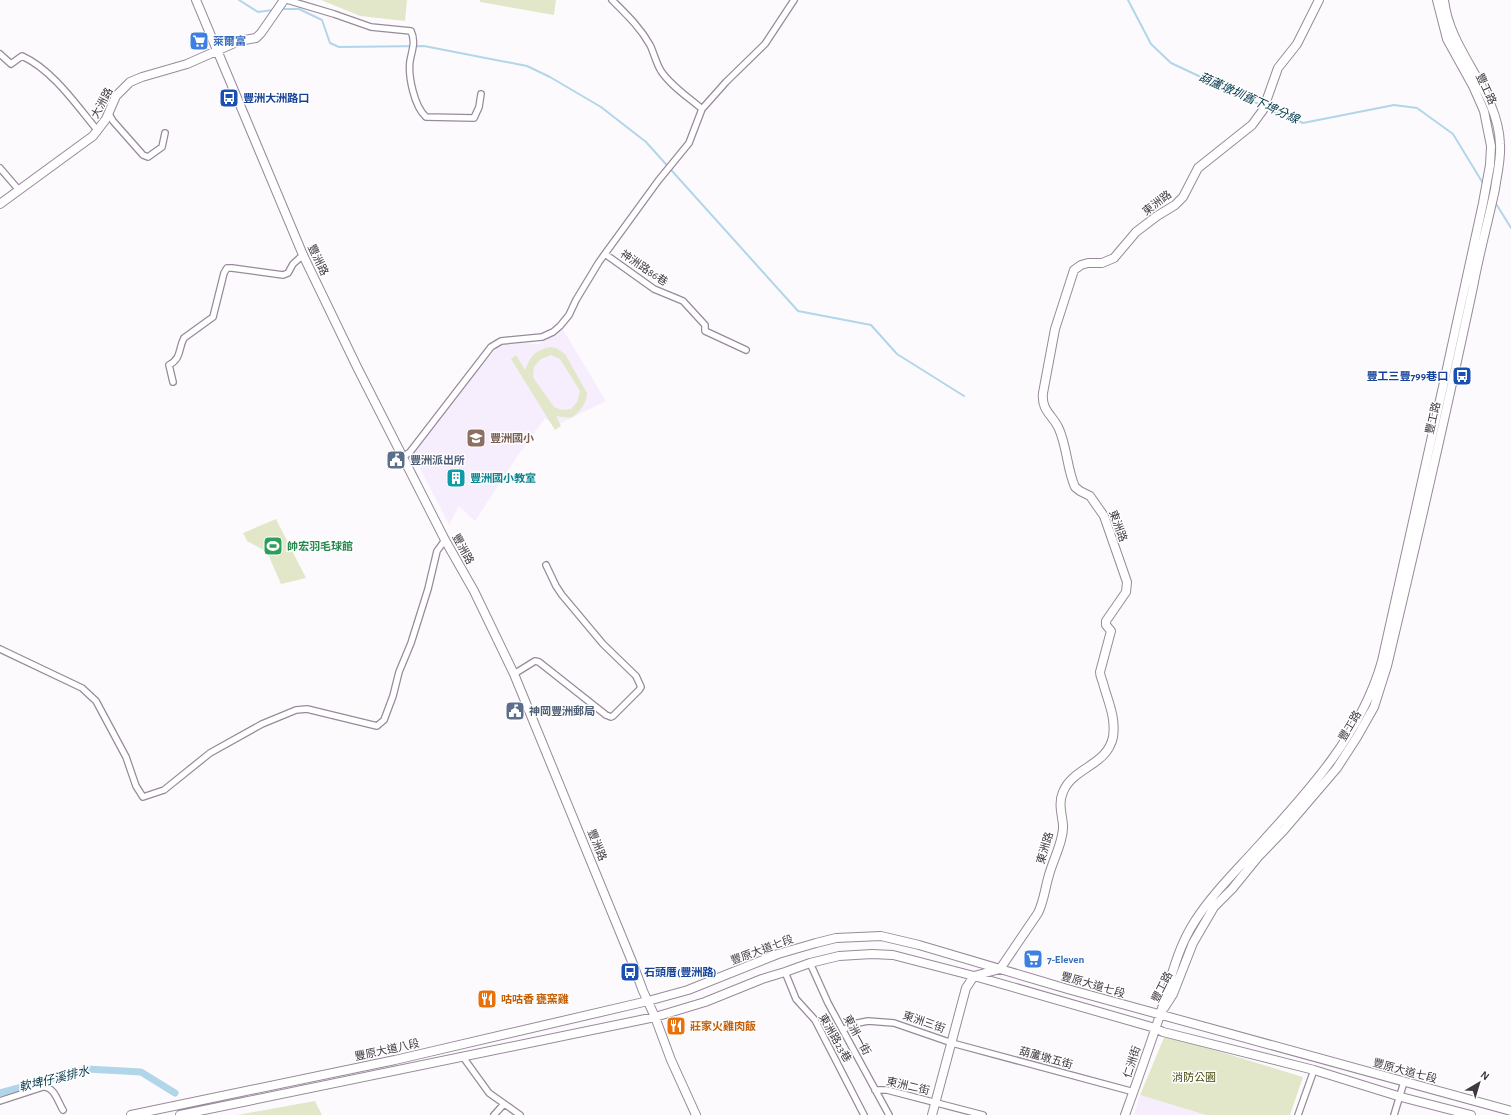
<svg xmlns="http://www.w3.org/2000/svg" width="1511" height="1115" font-family="'Alegreya Sans','Noto Sans TC',sans-serif">
<style>
.education{fill:#f6edfd}
.green{fill:#e3e7ca;fill-rule:evenodd}
.lines{fill:none;stroke-linecap:round;stroke-linejoin:round}
.stream{stroke:#b1d6ea;stroke-width:2}
.canal{stroke:#b1d6ea;stroke-width:7}
.street-casing{stroke:#99899c;stroke-width:8}
.secondary-casing{stroke:#99899c;stroke-width:10}
.street{stroke:#fff;stroke-width:5.5}
.secondary{stroke:#fff;stroke-width:8}
.labels{text-anchor:middle;dominant-baseline:central;stroke-width:3;stroke-linejoin:round;paint-order:stroke}
.shop-label{font-size:11px;font-weight:bold;fill:#366cbe;stroke:#fff;text-anchor:start}
.street-label{font-size:11px;fill:#3f3840;stroke:#fff}
.transit-label{font-size:11px;font-weight:bold;fill:#164399;stroke:#fff;text-anchor:start}
.education-label{font-size:11px;font-weight:bold;fill:#785e54;stroke:#fff;text-anchor:start}
.service-label{font-size:11px;font-weight:bold;fill:#4e5e75;stroke:#fff;text-anchor:start}
.culture-label{font-size:11px;font-weight:bold;fill:#0d838f;stroke:#fff;text-anchor:start}
.leisure-label{font-size:11px;font-weight:bold;fill:#27864d;stroke:#fff;text-anchor:start}
.food-label{font-size:11px;font-weight:bold;fill:#c56008;stroke:#fff;text-anchor:start}
.park-label{font-size:11px;fill:#44480d;stroke:#fff}
.water-label{font-size:12px;font-style:italic;fill:#02374b;stroke:#fff}
</style>
<rect width="100%" height="100%" fill="#fdfafe"/>
<path class="education" d="M562 328 606 401 555 426 545 418 517 457 475 521 459 506 449 525 411 450 502 342 539 344Z
M1140 1095 1206 1115H1134Z"/>
<path class="green" d="M321 0H407L405 21 360 16Z
M480 0H556L554 15 480 2Z
M550 347 556 348 565 354 587 393C587 403 580 412 571 418L556 416 561 426 555 430 511 359 516 355 525 370C531 356 534 351 550 347ZM551 355 560 359 580 391 577 402 571 409 562 410 554 407 533 377 534 367 537 363 541 359Z
M276 519 306 578 281 584 267 552 247 541 243 533Z
M1165 1035 1303 1077 1290 1115H1206L1140 1095Z
M315 1101 322 1115H237Z"/>
<g class="lines">
<path class="stream" d="M239 0 258 12 273 10
M1128 0 1151 44 1171 63 1263 106
M281 9H299L322 20 330 43 339 47 424 46 527 66 550 77 601 107 646 142 798 311 871 325 897 354 964 396
M1267 107 1303 123 1394 105 1417 108 1453 134 1484 185
M1495 202 1511 228"/>
<path class="canal" d="M0 1093 87 1069 141 1072 175 1093"/>
<defs>
<path id="street" d="M287 0 334 14 371 27 411 31C416 42 412 50 410 61 408 76 414 106 426 117L474 118 479 107 481 94
M612 0C626 14 640 27 650 45 654 53 656 63 661 71 671 86 688 97 702 109
M0 54 11 64 22 56C53 70 77 106 98 131
M109 114 113 121 143 155 148 157 162 147 165 133
M0 168 18 189
M605 254 654 289 683 301 705 325V331L746 350
M173 382 169 365C182 358 178 349 184 338L213 317 224 273 227 268H232L283 275 288 273 293 264 303 255
M403 457 410 452 491 347 501 341 542 337 553 332 560 326 569 315 576 300 599 262 658 181 689 143 702 109 726 82 765 44 794 0
M0 649 82 688 96 701 126 757 136 786 143 797 164 790 210 753 262 724 296 710 307 709 377 726 384 720 393 696 399 672 411 643 428 589 437 551 445 540
M514 674 535 661 539 662 606 715 611 717 613 716 639 690 641 687 636 676 603 644 562 595 556 586 546 565
M810 963 828 1003 889 1115
M785 972 796 999 815 1020 864 1115
M843 1030 853 1024 868 1021 894 1023 952 1043 1134 1092
M463 1057 489 1093 520 1115
M875 1090H887L983 1115
M0 1101 43 1087C54 1086 58 1102 63 1110
M494 1115 504 1104
M1298 1115 1314 1070
M1394 1115 1404 1082"/>
<path id="secondary" d="M196 0 303 255 357 367 445 540 474 591 514 674 633 964 643 991 655 1017 671 1060 696 1115
M0 204 93 136 106 119 116 96 130 82 142 77 187 64 239 41 256 38 261 33 284 0
M1164 1008 1173 994 1193 943 1214 907 1232 889 1258 857 1284 830 1337 768 1357 737 1374 707 1387 666C1417 540 1446 414 1473 287 1479 254 1488 222 1495 189 1497 174 1501 160 1500 144 1498 90 1450 53 1444 0
M131 1115 395 1060 648 1001 688 990 778 954 816 943 836 938 881 936 919 945 1071 990 1511 1111
M180 1115 655 1017 705 1002 762 979 785 972 810 963 839 956 872 954 893 955 974 976 1155 1028 1163 1032 1314 1070 1401 1097 1471 1115
M932 1115 966 988 974 976 1000 969 1038 913C1044 901 1045 888 1049 875 1053 860 1064 840 1063 825 1062 814 1058 803 1063 792 1073 767 1107 766 1113 737 1116 717 1108 702 1103 683 1102 679 1100 676 1100 672L1111 631 1106 625V621L1126 592 1127 582 1104 516 1090 496 1080 491 1075 487C1067 469 1067 447 1059 429 1053 415 1041 411 1043 393L1055 329 1074 270 1081 265 1088 263H1102L1114 258 1136 232 1157 216 1175 205 1183 197 1198 168 1252 125 1263 110 1278 68 1297 44 1319 0
M1125 1115C1137 1082 1149 1048 1160 1015 1170 983 1176 950 1195 921 1211 896 1233 874 1253 852 1305 795 1361 736 1382 661L1444 382 1483 203 1490 165 1491 146 1484 111 1473 86 1447 39 1437 0"/>
</defs>
<use href="#street" class="street-casing"/>
<use href="#secondary" class="secondary-casing"/>
<use href="#street" class="street"/>
<use href="#secondary" class="secondary"/>
</g>
<defs>
<symbol id="supermarket-square" viewBox="-11 -11 22 22"><rect x="-9" y="-9" width="18" height="18" rx="4" fill="#3f7fe0" stroke="#fff"/><path d="M-6-5.5h2.5l.6 2H6L4.5 2H-2.5L-4.4-4H-6ZM-1.5 3.2a1.3 1.3 0 1 0 .1 0ZM3 3.2a1.3 1.3 0 1 0 .1 0Z" fill="#fff"/></symbol>
<symbol id="bus-square" viewBox="-11 -11 22 22"><rect x="-9" y="-9" width="18" height="18" rx="4" fill="#1a4fb4" stroke="#fff"/><path d="M-5-6H5V4H4V6H2V4H-2V6H-4V4H-5ZM-3.5-4V0h7V-4ZM-3.5 1.2v1.5H-2V1.2ZM2 1.2v1.5H3.5V1.2Z" fill="#fff"/></symbol>
<symbol id="school-square" viewBox="-11 -11 22 22"><rect x="-9" y="-9" width="18" height="18" rx="4" fill="#8d6e63" stroke="#fff"/><path d="M0-5L7-2L0 1L-7-2ZM-4 1L0 2.5L4 1V4Q0 6-4 4Z" fill="#fff"/></symbol>
<symbol id="civic-square" viewBox="-11 -11 22 22"><rect x="-9" y="-9" width="18" height="18" rx="4" fill="#5c6f8a" stroke="#fff"/><path d="M-.6-6.5H3V-4.5H.6V-3L4-1V1h2V6H-6V1h2V-1L-.6-3ZM-1.2 2.5V6h2.4V2.5Z" fill="#fff"/></symbol>
<symbol id="building-square" viewBox="-11 -11 22 22"><rect x="-9" y="-9" width="18" height="18" rx="4" fill="#0f9aa8" stroke="#fff"/><path d="M-4-6H4V6H1V3H-1V6H-4ZM-2.5-4.3h1.7v1.8h-1.7ZM.8-4.3h1.7v1.8H.8ZM-2.5-1h1.7V.8h-1.7ZM.8-1h1.7V.8H.8Z" fill="#fff"/></symbol>
<symbol id="stadium-square" viewBox="-11 -11 22 22"><rect x="-9" y="-9" width="18" height="18" rx="4" fill="#2e9e5b" stroke="#fff"/><path d="M0-5a6.5 5 0 1 0 0 10a6.5 5 0 1 0 0-10ZM-3.5-1.8h7v3.6h-7Z" fill="#fff"/></symbol>
<symbol id="restaurant-square" viewBox="-11 -11 22 22"><rect x="-9" y="-9" width="18" height="18" rx="4" fill="#e8710a" stroke="#fff"/><path d="M-5-6h1v4h1v-4h1v4h1v-4h1v5L-1.5 .5V6h-2V.5L-5-1ZM5-6V6H3V1.5H1.5Q1.5-4 5-6Z" fill="#fff"/></symbol>
</defs>
<g fill-rule="evenodd">
<use href="#supermarket-square" x="188" y="30" width="22" height="22"/>
<use href="#bus-square" x="218" y="87" width="22" height="22"/>
<use href="#bus-square" x="1451" y="365" width="22" height="22"/>
<use href="#school-square" x="465" y="427" width="22" height="22"/>
<use href="#civic-square" x="385" y="449" width="22" height="22"/>
<use href="#building-square" x="445" y="467" width="22" height="22"/>
<use href="#stadium-square" x="262" y="535" width="22" height="22"/>
<use href="#civic-square" x="504" y="700" width="22" height="22"/>
<use href="#supermarket-square" x="1022" y="948" width="22" height="22"/>
<use href="#bus-square" x="619" y="961" width="22" height="22"/>
<use href="#restaurant-square" x="476" y="988" width="22" height="22"/>
<use href="#restaurant-square" x="665" y="1015" width="22" height="22"/>
</g>
<g class="labels">
<g class="shop-label">
<text x="213" y="41">萊爾富</text>
<text x="1047" y="959">7-Eleven</text>
</g>
<g class="street-label">
<text transform="translate(1486 89) rotate(65)">豐工路</text>
<text transform="translate(102 103) rotate(-62)">大洲路</text>
<text transform="translate(1157 203) rotate(-37)">東洲路</text>
<text transform="translate(318 260) rotate(65)">豐洲路</text>
<text transform="translate(644 268) rotate(34)">神洲路86巷</text>
<text transform="translate(1433 418) rotate(-77)">豐工路</text>
<text transform="translate(1118 526) rotate(70)">東洲路</text>
<text transform="translate(463 549) rotate(61)">豐洲路</text>
<text transform="translate(1350 726) rotate(-59)">豐工路</text>
<text transform="translate(597 845) rotate(68)">豐洲路</text>
<text transform="translate(1045 848) rotate(-74)">東洲路</text>
<text transform="translate(762 950) rotate(-20)">豐原大道七段</text>
<text transform="translate(1093 985) rotate(16)">豐原大道七段</text>
<text transform="translate(1162 987) rotate(-63)">豐工路</text>
<text transform="translate(924 1022) rotate(19)">東洲三街</text>
<text transform="translate(857 1035) rotate(61)">東洲一街</text>
<text transform="translate(835 1038) rotate(60)">東洲路23巷</text>
<text transform="translate(387 1050) rotate(-12)">豐原大道八段</text>
<text transform="translate(1046 1058) rotate(15)">葫蘆墩五街</text>
<text transform="translate(1132 1062) rotate(-72)">仁洲街</text>
<text transform="translate(1405 1071) rotate(15)">豐原大道七段</text>
<text transform="translate(908 1086) rotate(13)">東洲二街</text>
</g>
<g class="transit-label">
<text x="243" y="98">豐洲大洲路口</text>
<text x="1448" y="376" text-anchor="end">豐工三豐799巷口</text>
<text x="644" y="972">石頭厝(豐洲路)</text>
</g>
<g class="education-label">
<text x="490" y="438">豐洲國小</text>
</g>
<g class="service-label">
<text x="410" y="460">豐洲派出所</text>
<text x="529" y="711">神岡豐洲郵局</text>
</g>
<g class="culture-label">
<text x="470" y="478">豐洲國小教室</text>
</g>
<g class="leisure-label">
<text x="287" y="546">帥宏羽毛球館</text>
</g>
<g class="food-label">
<text x="501" y="999">咕咕香 甕窯雞</text>
<text x="690" y="1026">莊家火雞肉飯</text>
</g>
<g class="park-label">
<text x="1194" y="1077">消防公園</text>
</g>
<g class="water-label">
<text transform="translate(1249 98) rotate(24)">葫蘆墩圳舊下埤分線</text>
<text transform="translate(54 1079) rotate(-14)">軟埤仔溪排水</text>
</g>
</g>
<g transform="translate(1479 1083) rotate(38)" stroke="#ffffff" stroke-width="3" paint-order="stroke">
<path d="M0-3L7 15L0 10L-7 15Z" fill="#3f3840"/>
<text y="-6" font-size="11" font-weight="bold" text-anchor="middle" fill="#3f3840">N</text>
</g>
</svg>
